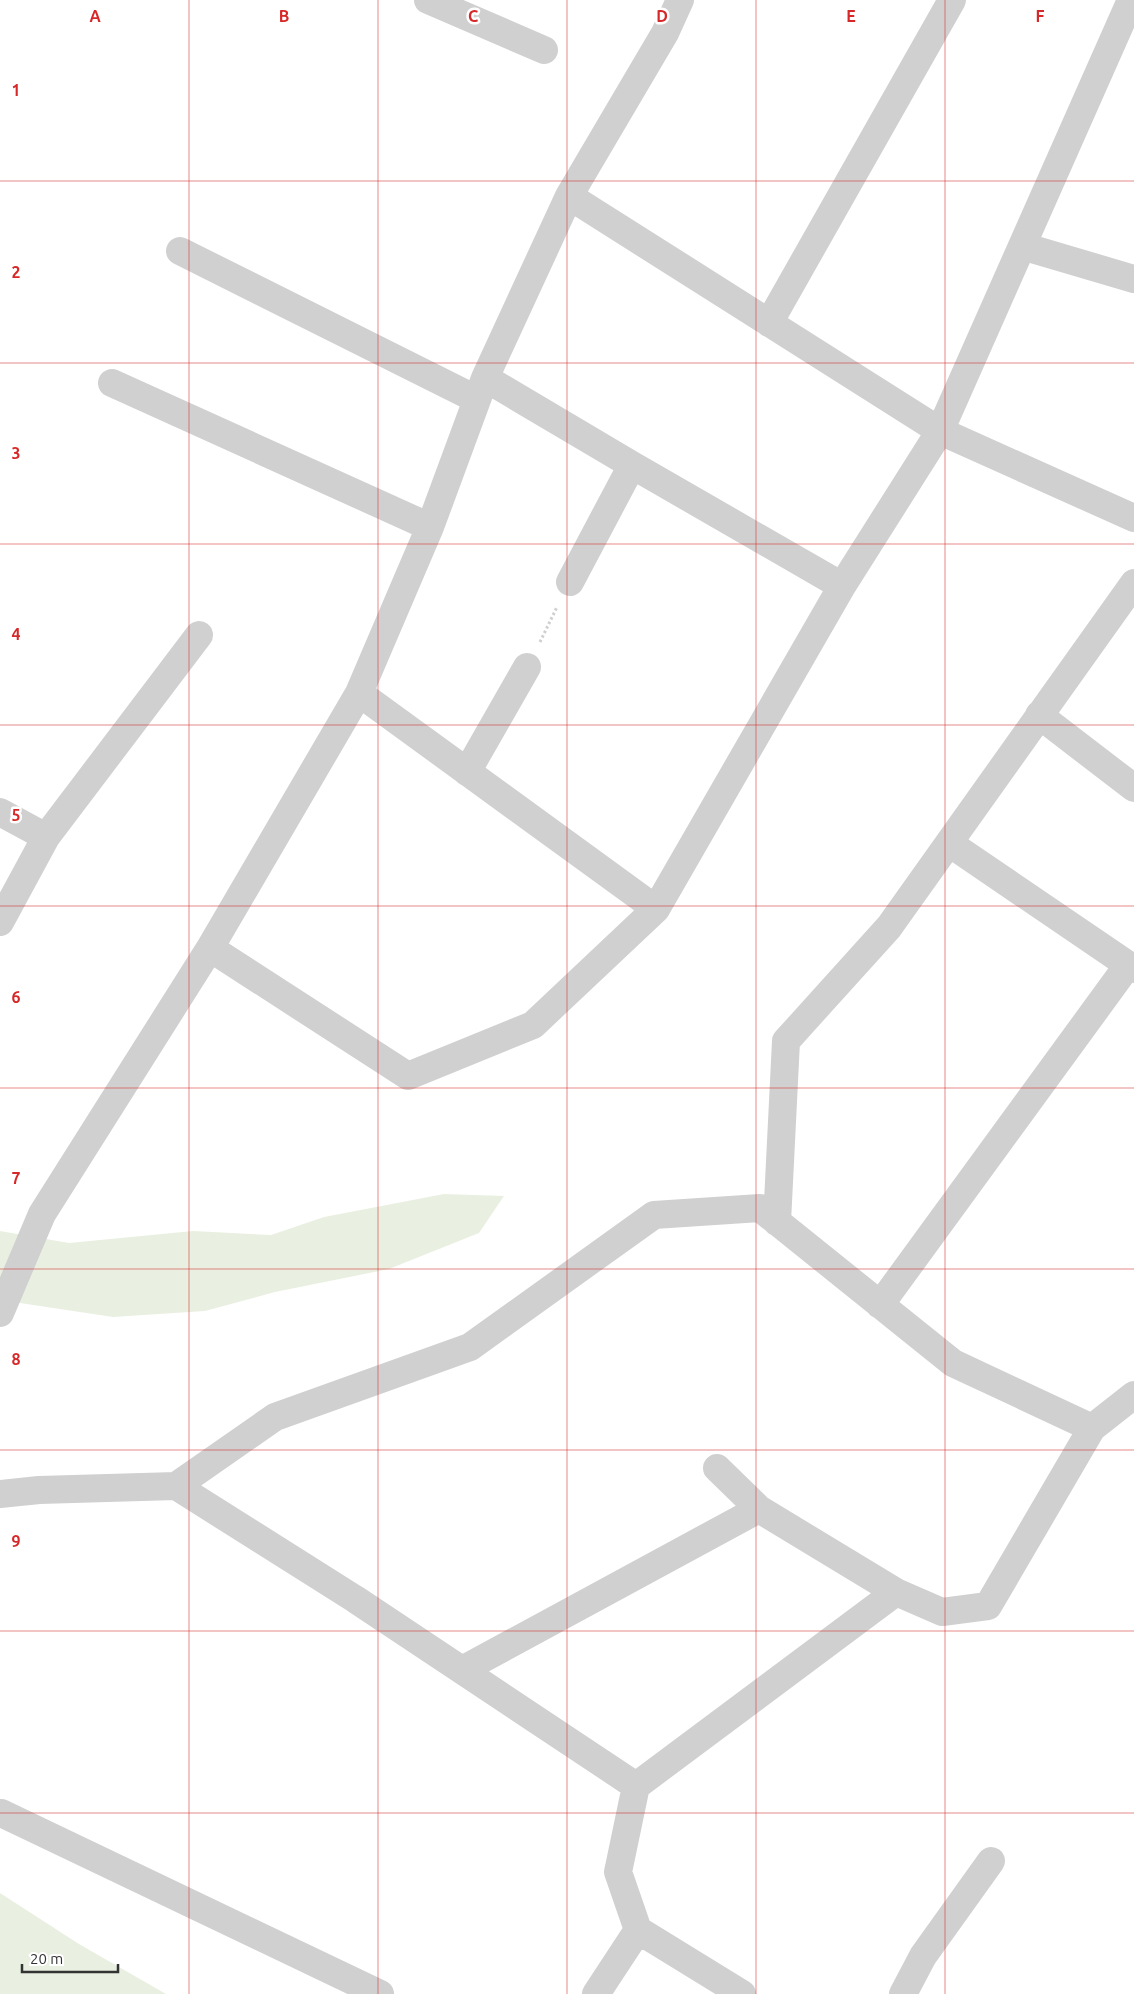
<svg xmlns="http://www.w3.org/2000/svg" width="1134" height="1994" font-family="Ubuntu,sans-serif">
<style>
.green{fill:#e9f0e1}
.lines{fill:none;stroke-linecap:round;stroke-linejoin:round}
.path{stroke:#d0d0d0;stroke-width:3;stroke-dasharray:2.5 2.5;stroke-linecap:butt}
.minor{stroke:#d0d0d0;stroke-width:28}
.grid{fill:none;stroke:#d62828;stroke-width:1;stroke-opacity:0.55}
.grid-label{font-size:16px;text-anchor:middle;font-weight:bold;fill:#d62828;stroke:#fff;stroke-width:5;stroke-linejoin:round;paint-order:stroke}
</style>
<rect width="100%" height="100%" fill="#fff"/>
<path class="green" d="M444 1194 504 1196 479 1233 389 1269 275 1292 205 1311 113 1317 0 1300V1231L69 1243 193 1231 271 1235 324 1217Z
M0 1893 79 1944 166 1994H0Z"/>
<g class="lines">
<path class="path" d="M540 642 557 607"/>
<path class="minor" d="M428 0 544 50
M569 196 940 431 1134 518
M1022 246 1134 279
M180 251 476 399
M769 323 952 0
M485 378 632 465 842 586
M112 383 430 527
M570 582 632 465
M359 693 656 909
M1039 715 1134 788
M467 772 527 667
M0 812 46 837
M949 843 1134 969
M0 922 46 837 199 635
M210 948 359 693 430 527 485 378 569 196 665 33 680 0
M777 1222 786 1041 889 927 1134 583
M880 1305 1128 965
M0 1313 42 1214 210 948 408 1076 533 1025 656 909 842 586 940 431 1131 0
M717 1468 759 1509 896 1592 942 1612 988 1606 1092 1428 1134 1395
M176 1486 275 1417 470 1347 654 1215 760 1208 953 1363 1092 1428
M0 1494 39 1490 176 1486 355 1599 636 1786 618 1872 638 1930
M462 1670 759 1509
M636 1786 896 1592
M1 1813 380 1994
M596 1994 638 1930 742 1994
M903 1994 923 1956 991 1861"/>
</g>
<path class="grid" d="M189 0V1994M378 0V1994M567 0V1994M756 0V1994M945 0V1994M0 181H1134M0 363H1134M0 544H1134M0 725H1134M0 906H1134M0 1088H1134M0 1269H1134M0 1450H1134M0 1631H1134M0 1813H1134"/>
<g class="grid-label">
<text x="95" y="22">A</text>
<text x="284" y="22">B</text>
<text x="473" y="22">C</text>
<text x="662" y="22">D</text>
<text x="851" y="22">E</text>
<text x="1040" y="22">F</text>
<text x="16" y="96">1</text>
<text x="16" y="278">2</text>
<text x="16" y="459">3</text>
<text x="16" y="640">4</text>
<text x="16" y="821">5</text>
<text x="16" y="1003">6</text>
<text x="16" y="1184">7</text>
<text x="16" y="1365">8</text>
<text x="16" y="1547">9</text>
</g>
<path d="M22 1964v8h96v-8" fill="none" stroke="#333333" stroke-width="2.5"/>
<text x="30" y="1964" font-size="15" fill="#333333" stroke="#ffffff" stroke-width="4" paint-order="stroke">20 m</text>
</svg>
